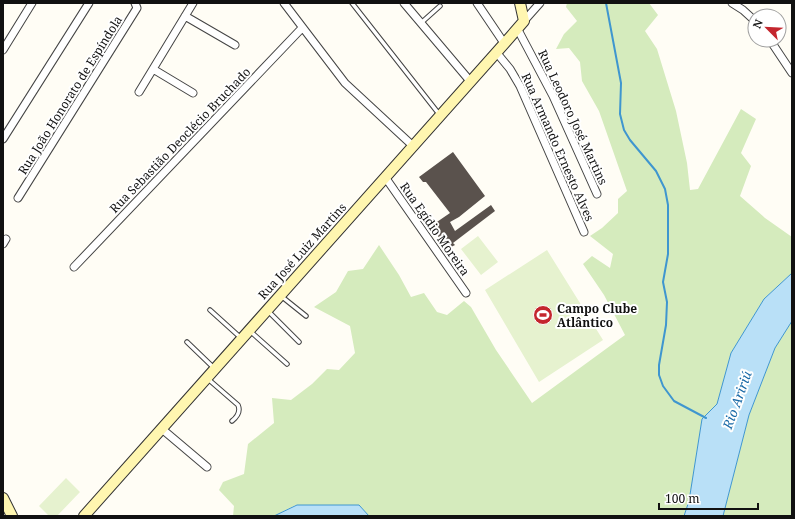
<svg xmlns="http://www.w3.org/2000/svg" width="795" height="519" font-family="'Noto Serif',serif">
<style>
.green{fill:#d5ebbd}
.pitch{fill:#e6f2cf}
.water{fill:#b9e0f7;stroke:#3f96cf}
.lines{fill:none;stroke-linecap:round;stroke-linejoin:round}
.stream{stroke:#3f96cf;stroke-width:2}
.building{fill:#5a524d}
.lane-casing{stroke:#444;stroke-width:5.5}
.street-casing{stroke:#444;stroke-width:9}
.secondary-casing{stroke:#333;stroke-width:12}
.lane{stroke:#fff;stroke-width:3.5}
.street{stroke:#fff;stroke-width:7}
.secondary{stroke:#fff6b0;stroke-width:10}
.labels{text-anchor:middle;dominant-baseline:central;stroke-width:4;stroke-linejoin:round;paint-order:stroke}
.street-label{font-size:12px;fill:#111;stroke:#fff}
.poi-label{font-size:12px;font-weight:bold;fill:#111;stroke:#fff;text-anchor:start}
.water-label{font-size:13px;font-style:italic;fill:#1768a6;stroke:#fff}
</style>
<rect width="100%" height="100%" fill="#fffdf5"/>
<path class="green" d="M567 3H649L658 15 645 31 657 49 676 111 687 163 690 190 698 189 741 109 756 119 741 153 751 166 740 196 765 218 792 237V273L764 299 731 353 717 404 702 419 689 501 684 516H369L359 505H296L274 516H233L234 506 219 490 223 482 244 474 248 444 274 423 272 398 291 400 312 384 327 369 339 370 355 353 350 326 314 307 336 292 348 271 363 269 379 245 399 275 411 297 424 293 437 312 447 315 464 301 471 307 496 350 532 403 625 335 604 295 583 264 592 256 610 268 613 254 590 236 602 228 618 213V199L627 191 599 111 582 81 580 62 569 48 556 49 564 34 577 21 566 7Z
M792 321V516H723L749 415 775 348Z"/>
<path class="pitch" d="M478 236 498 262 481 275 461 249Z
M547 250 603 340 539 382 485 290Z
M66 478 80 492 57 516H49L39 506Z"/>
<path class="water" d="M792 273V321L775 348 749 415 723 516H684L689 501 702 419 717 404 731 353 764 299Z
M297 505H359L369 516H274Z"/>
<g class="lines">
<path class="stream" d="M606 3 621 83 620 114 624 130 630 140 656 171 665 189 668 205V254L663 282 667 302 666 325 659 365V375L663 386 674 401 706 418"/>
</g>
<path class="building" d="M453 152 485 196 459 217 450 222 455 231 491 205 495 211 453 243 455 245 447 249 431 226 450 213 426 182H423L419 177Z"/>
<g class="lines">
<defs>
<path id="lane" d="M352 3 439 114
M421 23 440 6
M281 296 306 316
M210 310 241 338
M268 311 299 342
M250 331 287 364
M187 342 214 368
M208 379 238 405C241 412 237 417 232 421"/>
<path id="street" d="M284 3 345 83 413 146
M404 3 470 81
M477 3 504 43
M732 3 743 10 755 21
M185 16 235 45
M524 21 540 3
M517 28 553 96 597 194
M770 40 792 73
M3 50 32 3
M496 52 510 69 520 86 584 232
M153 69 193 93
M139 92 193 3
M3 139 89 3
M385 177 466 293
M18 198 137 8 135 3
M3 244 6 239
M74 267 302 28
M162 429 207 467"/>
<path id="secondary" d="M3 498 12 516
M84 516 511 36 524 21 520 3"/>
</defs>
<use href="#lane" class="lane-casing"/>
<use href="#street" class="street-casing"/>
<use href="#secondary" class="secondary-casing"/>
<use href="#lane" class="lane"/>
<use href="#street" class="street"/>
<use href="#secondary" class="secondary"/>
</g>
<defs>
<symbol id="stadium-disc" viewBox="-11 -11 22 22"><circle r="9.5" fill="#c4262e" stroke="#fff"/><path d="M0-5a6.5 5 0 1 0 0 10a6.5 5 0 1 0 0-10ZM-3.5-1.8h7v3.6h-7Z" fill="#fff"/></symbol>
</defs>
<g fill-rule="evenodd">
<use href="#stadium-disc" x="532" y="304" width="22" height="22"/>
</g>
<g class="labels">
<g class="street-label">
<text transform="translate(70 95) rotate(-58)">Rua João Honorato de Espíndola</text>
<text transform="translate(573 117) rotate(65)">Rua Leodoro José Martins</text>
<text transform="translate(180 140) rotate(-46)">Rua Sebastião Deoclécio Bruchado</text>
<text transform="translate(558 147) rotate(66)">Rua Armando Ernesto Alves</text>
<text transform="translate(435 229) rotate(55)">Rua Egídio Moreira</text>
<text transform="translate(302 251) rotate(-48)">Rua José Luiz Martins</text>
</g>
<g class="poi-label">
<text x="557" y="308">Campo Clube<tspan x="557" dy="14">Atlântico</tspan></text>
</g>
<g class="water-label">
<text transform="translate(737 400) rotate(-70)">Rio Aririú</text>
</g>
</g>
<rect width="795" height="519" fill="none" stroke="#111111" stroke-width="8"/>
<g transform="translate(767 28) rotate(294)"><circle r="19" fill="#ffffff" stroke="#a0a0a0"/>
<path d="M0-3L7 15L0 10L-7 15Z" fill="#c4262e"/>
<text y="-6" font-size="11" font-weight="bold" text-anchor="middle" fill="#111111">N</text>
</g>
<path d="M659 503v6h99v-6" fill="none" stroke="#111111" stroke-width="2"/>
<text x="665" y="503" font-size="12" fill="#111111" stroke="#ffffff" stroke-width="3" paint-order="stroke">100 m</text>
</svg>
